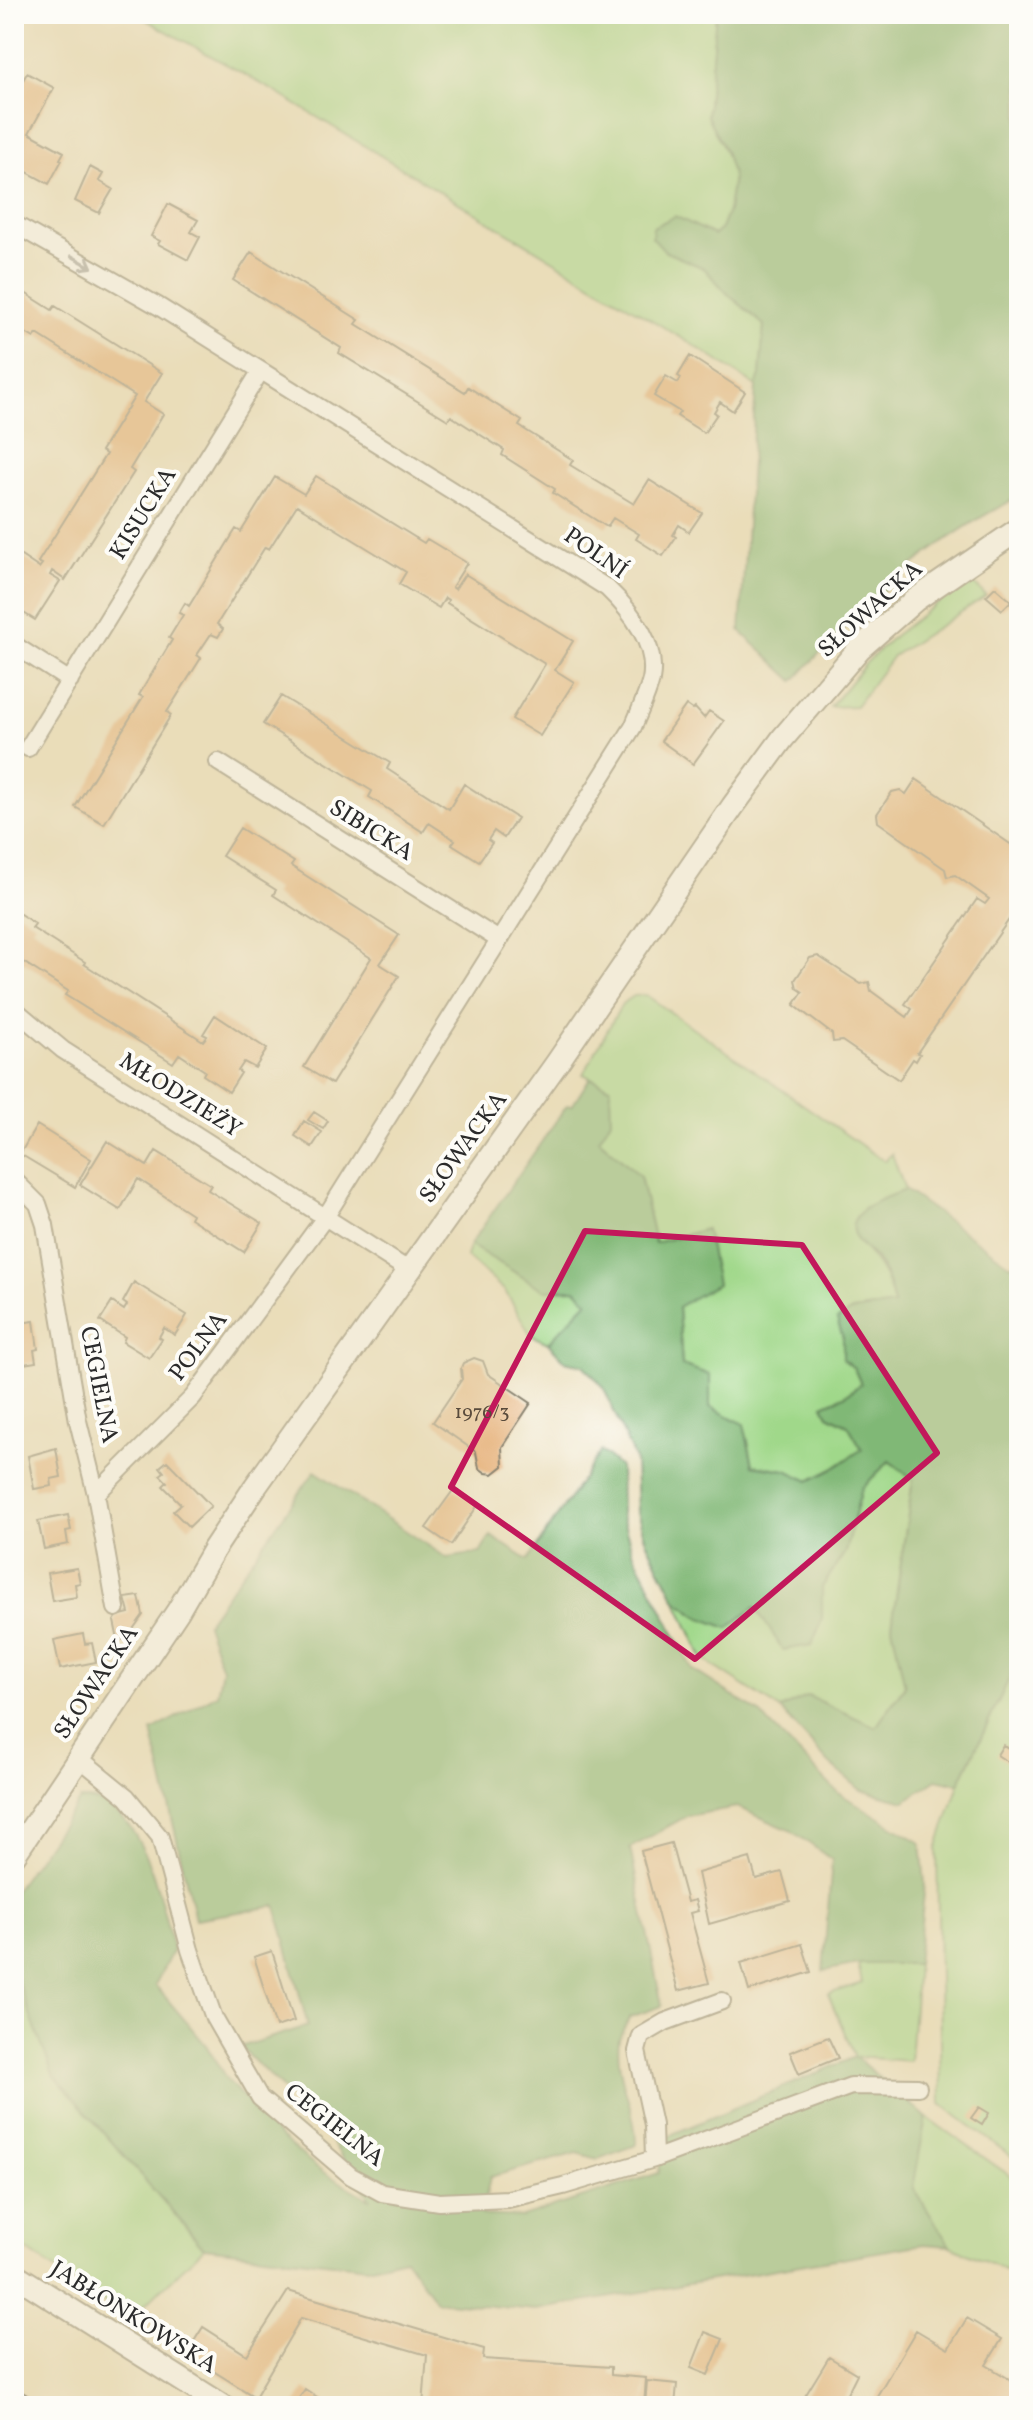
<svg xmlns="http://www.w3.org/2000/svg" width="1033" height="2420" font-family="Vollkorn,serif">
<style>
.green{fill:#a0d88a;stroke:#66825a;stroke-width:2}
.forest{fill:#80b876;stroke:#567250;stroke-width:2}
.building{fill:#e4ab70}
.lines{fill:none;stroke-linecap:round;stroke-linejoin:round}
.street-casing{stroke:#8a8472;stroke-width:20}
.secondary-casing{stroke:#8a8472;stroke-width:26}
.street{stroke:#fff;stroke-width:16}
.secondary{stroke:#fff;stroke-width:22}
.rail-casing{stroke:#2b2b2b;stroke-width:9}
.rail{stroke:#fdfcf7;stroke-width:6;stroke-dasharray:18;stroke-linecap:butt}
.oneway{stroke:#a0a0a0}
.marked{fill:none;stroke:#c2185b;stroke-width:6;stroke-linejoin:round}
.labels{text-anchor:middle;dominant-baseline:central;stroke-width:8;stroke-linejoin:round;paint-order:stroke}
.number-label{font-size:20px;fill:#594b3c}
.street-label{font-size:24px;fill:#2b2b2b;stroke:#fdfcf7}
</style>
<rect width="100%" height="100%" fill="#fdfcf7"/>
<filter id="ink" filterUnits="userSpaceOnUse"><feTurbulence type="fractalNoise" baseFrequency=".0125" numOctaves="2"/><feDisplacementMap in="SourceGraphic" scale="16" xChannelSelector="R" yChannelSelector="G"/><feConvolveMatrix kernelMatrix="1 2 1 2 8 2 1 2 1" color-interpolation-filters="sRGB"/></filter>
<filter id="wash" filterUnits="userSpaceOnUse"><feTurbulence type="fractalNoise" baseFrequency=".006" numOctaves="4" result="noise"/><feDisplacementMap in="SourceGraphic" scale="32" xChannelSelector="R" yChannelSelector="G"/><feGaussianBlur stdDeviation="1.8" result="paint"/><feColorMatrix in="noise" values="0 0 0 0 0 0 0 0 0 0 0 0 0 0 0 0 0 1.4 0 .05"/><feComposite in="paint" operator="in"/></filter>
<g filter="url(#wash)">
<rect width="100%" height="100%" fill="#eaddb9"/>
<path class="green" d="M136 14H716L707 116 725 151 733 176 728 211 721 229 714 235 666 252 704 268 728 294 764 325 760 376 756 386 698 348 274 91Z
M969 578 986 596 893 656 856 706 830 707 866 663 894 636Z
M646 995 884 1161 892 1154 905 1190 863 1208 855 1239C876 1259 889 1277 894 1306L852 1311 838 1320 843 1338V1359L854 1368 861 1384 844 1396 823 1405 828 1415 848 1425 863 1449 833 1469 809 1481 785 1470 753 1465 744 1425 710 1407 682 1365 678 1307 705 1229 655 1244 640 1176 599 1139 610 1087 583 1074 622 1004 634 996Z
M470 1245 543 1289H576L588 1301 548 1343 531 1335 505 1291 466 1256Z
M889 1461 913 1479 892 1626 905 1685 876 1727 808 1696 780 1709 703 1659 676 1600 701 1618 755 1607 766 1622 822 1619V1587L845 1552 862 1488Z
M1019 1658V2162L941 2104 937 1849 959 1784Z
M858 1964H917L910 2061 855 2057 828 1994 862 1983Z
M14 1973 53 2074 204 2248 130 2319 14 2242Z
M926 2117 1019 2182V2275L950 2246 913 2187Z"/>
<path class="forest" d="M716 14H1019V497C928 541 861 607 794 681L740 631 756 386 760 376 764 325 728 294 704 268 666 252 652 237 653 227 675 216 714 235 721 229 728 211 733 177 725 151 707 116Z
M590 1078 610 1087 611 1120 599 1139 640 1176 655 1243 706 1229 717 1284 678 1307 682 1365 710 1375V1407L744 1424 753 1465 786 1470 809 1481 833 1469 862 1449 848 1425 828 1415 823 1405 844 1396 861 1384 854 1368 843 1359V1338L837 1320 852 1311 894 1305C891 1289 886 1272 876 1259 871 1252 863 1248 858 1241 836 1213 886 1197 905 1190L1012 1266 1019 1259V1658L959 1784 937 1779 905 1801 861 1790 829 1763 780 1709 808 1696 876 1727 905 1686 892 1626 913 1479 889 1461 862 1488 845 1552 822 1587V1619L812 1645 783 1650 755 1607 728 1628 701 1618 676 1600 646 1541 637 1512 635 1460 603 1386 583 1365 565 1361 548 1343 588 1301 576 1289 544 1290 470 1245 567 1105 572 1106Z
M601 1451 620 1467 621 1514 632 1550 692 1669 758 1712 837 1792 921 1843 925 1883 917 1964H858L823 1971 832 1860 792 1831 737 1807 687 1816 630 1848 662 2006 630 2017C627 2024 620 2032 619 2040 614 2075 637 2110 636 2145L598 2159 577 2153 490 2177 482 2215 522 2217 659 2173 663 2138 855 2057 926 2117 913 2187 950 2246 924 2244 536 2310 436 2301 405 2258 367 2267 204 2248 53 2074 14 1973V1891L80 1800C142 1794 162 1905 173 1950L155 1985 206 2045 227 2080 281 2138 323 2172 371 2200 321 2126 240 2047 308 2026 276 1906 195 1919 152 1731 217 1694 222 1669 206 1624 315 1471 447 1558 480 1553 491 1536 528 1560Z"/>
<g id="blocks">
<path class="building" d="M27 73 54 88 29 133 64 152 60 159 62 160 49 184 14 165V96Z
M90 167 103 174 99 181 113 189 99 213 75 201Z
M168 204 198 220 191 232 200 237 188 260 158 244 160 241 151 236Z
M251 252 359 320 356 324 465 392 468 387 522 421 519 426 573 460 570 465 634 504 649 480 702 513 689 532 679 525 673 535 676 537 663 556 636 539 639 534 613 518 607 527 553 493 555 489 502 455 504 450 451 416 448 420 339 353 341 348 233 280Z
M14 286 52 310 55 306 162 373 144 402 163 414 130 469 134 472 65 580 52 571 50 575 60 581 35 620 14 607V554L15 552 39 568 42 564 38 562 106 454 101 451 135 396 37 334 34 338 14 326Z
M690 356 745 392 733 411 720 402 714 412 717 414 704 433 677 416 680 412 654 396 666 376 678 383 681 378 678 376Z
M316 476 424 543 427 539 467 563 452 587 455 589 465 574 573 641 555 670 574 682 540 736 512 719 545 664 447 603 448 600 445 598 439 608 399 584 406 572 297 505 269 549 265 547 217 624 223 629 218 637 211 634 197 655 201 658 167 712 171 715 104 824 75 807 143 697 139 695 172 640 169 638 183 615 179 613 185 603 189 606 236 529 241 532 275 477 304 494Z
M995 587 1011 601 1002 610 986 596Z
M281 696 390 763 387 769 449 809 464 784 517 818 504 838 494 831 488 840 492 843 479 861 452 844 455 840 429 823 423 832 369 797 372 791 263 724Z
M686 705 693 710 695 708 704 718 709 711 724 721 693 764 661 741Z
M916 779 1016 848 1019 847V905L917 1053 920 1054 916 1061 913 1059 899 1080 842 1041 833 1042 832 1034 794 1005 803 992 797 988 795 980 810 958 818 956 861 984 869 982 871 991 907 1017 912 1009 905 1004 977 899 985 904 989 899 955 875 947 877 945 869 878 822 877 814 892 792 900 790 906 794Z
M240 828 294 862 291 866 399 935 380 964 399 976 332 1084 304 1067 371 958 273 895 276 890 222 856Z
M14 910 35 924 32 928 85 962 84 964 203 1041 207 1036 203 1034 215 1015 267 1049 255 1068 244 1062 238 1071 241 1073 229 1092 203 1075 205 1071 179 1054 173 1063 65 995 68 991 14 956 17 952 14 950Z
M314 1112 328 1121 323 1129 308 1120Z
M304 1121 322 1132 312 1147 295 1136Z
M37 1125 91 1159 75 1187 20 1154Z
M107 1141 147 1166 156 1151 211 1185 208 1190 262 1223 244 1252 190 1218 192 1214 138 1179 120 1210 80 1185Z
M134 1282 187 1315 175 1335 164 1328 159 1337 162 1339 149 1358 123 1342 125 1337 100 1321 112 1302 124 1310 127 1305 123 1302Z
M34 1321 38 1349 34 1350 36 1362 17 1365 14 1324Z
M474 1358 483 1361 488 1374 531 1403 502 1447 503 1466 493 1474 486 1473 479 1468 476 1452 433 1422 462 1379 461 1368 463 1363Z
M56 1448 61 1477 51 1479 52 1486 34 1489 28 1456Z
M167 1461 211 1506 189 1527 173 1511 181 1504 163 1486 167 1482 160 1475 164 1472 160 1467Z
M454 1489 478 1505 451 1545 426 1528Z
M68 1515 71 1530 66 1531 68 1544 44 1549 38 1521Z
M77 1568 80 1583 75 1584 77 1597 52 1601 47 1573Z
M139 1596 143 1615 126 1639 118 1640 114 1621 117 1616 129 1613 125 1598Z
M83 1634 85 1644 92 1643 96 1662 60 1669 54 1640Z
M1003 1745 1018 1754 1011 1764 997 1755Z
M671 1843 687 1902 695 1900 698 1911 690 1913 709 1983 678 1991 641 1851Z
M750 1858 756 1879 782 1872 790 1901 709 1924 698 1873Z
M802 1944 811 1972 749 1991 741 1963Z
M272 1951 294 2021 276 2027 254 1957Z
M828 2037 838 2058 799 2074 790 2052Z
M979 2107 989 2113 982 2125 971 2118Z
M288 2291 484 2349 483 2359 611 2367V2375L646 2378 644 2406H423L427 2355 301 2318 255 2397 186 2354 203 2327 247 2355Z
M967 2318 1002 2339 986 2365 1019 2385 1016 2395 1019 2396 1018 2406H871L916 2330 948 2349Z
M705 2332 723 2339 708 2375 691 2368Z
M829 2357 857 2374 841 2406H799Z
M647 2381 677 2384 675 2406H645Z
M305 2389 331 2406H294Z"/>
</g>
</g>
<g filter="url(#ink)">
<use href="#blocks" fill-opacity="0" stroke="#8a8472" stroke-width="2"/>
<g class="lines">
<defs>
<path id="street" d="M14 224 158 306 607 588C631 611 658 644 651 680 647 696 639 712 633 727L326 1216 193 1397 96 1494
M14 645 70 681
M28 748 260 372
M218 762 499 940
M14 1009 63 1050 408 1270
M14 1180 38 1204 45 1225 78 1421 96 1494 116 1608
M78 1757 127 1797 160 1837 190 1950 214 2018 260 2098 351 2176 382 2193 439 2202 508 2199 563 2186 654 2159 851 2086 918 2087
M654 2159 653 2125 637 2051 641 2036 665 2022 722 2001"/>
<path id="secondary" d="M14 1855 178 1611 214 1549 255 1487 557 1063 733 806 783 738 859 649 915 600 1019 529
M14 2274 223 2406"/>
</defs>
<use href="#street" class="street-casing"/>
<use href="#secondary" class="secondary-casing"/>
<use href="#street" class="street"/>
<use href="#secondary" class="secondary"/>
<defs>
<path id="rail" d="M14 2391 38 2406"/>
</defs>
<use href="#rail" class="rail-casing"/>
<use href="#rail" class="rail"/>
</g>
<defs><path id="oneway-shaft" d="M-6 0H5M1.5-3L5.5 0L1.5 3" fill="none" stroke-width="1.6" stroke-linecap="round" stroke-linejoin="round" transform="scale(2)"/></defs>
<use class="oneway" href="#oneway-shaft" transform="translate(82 262) rotate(30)"/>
</g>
<path d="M0 0H1033V2420H0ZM585 1231 802 1245 937 1453 695 1659 451 1487Z" fill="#eaddb9" fill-opacity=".55" fill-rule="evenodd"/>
<path class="marked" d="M585 1231 802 1245 937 1453 695 1659 451 1487Z"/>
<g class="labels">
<g class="number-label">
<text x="482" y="1413">1976/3</text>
</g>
<g class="street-label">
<text transform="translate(144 514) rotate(-58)">KISUCKA</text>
<text transform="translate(595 554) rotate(35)">POLNÍ</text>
<text transform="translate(871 610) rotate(-42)">SŁOWACKA</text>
<text transform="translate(371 831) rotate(32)">SIBICKA</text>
<text transform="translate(180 1096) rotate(32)">MŁODZIEŻY</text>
<text transform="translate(464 1148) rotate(-54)">SŁOWACKA</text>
<text transform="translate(199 1347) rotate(-53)">POLNA</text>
<text transform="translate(98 1385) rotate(79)">CEGIELNA</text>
<text transform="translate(97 1683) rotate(-56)">SŁOWACKA</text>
<text transform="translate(334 2126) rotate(38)">CEGIELNA</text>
<text transform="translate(133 2318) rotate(32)">JABŁONKOWSKA</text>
</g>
</g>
<rect width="1033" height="2420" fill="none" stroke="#fdfcf7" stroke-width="48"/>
</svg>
